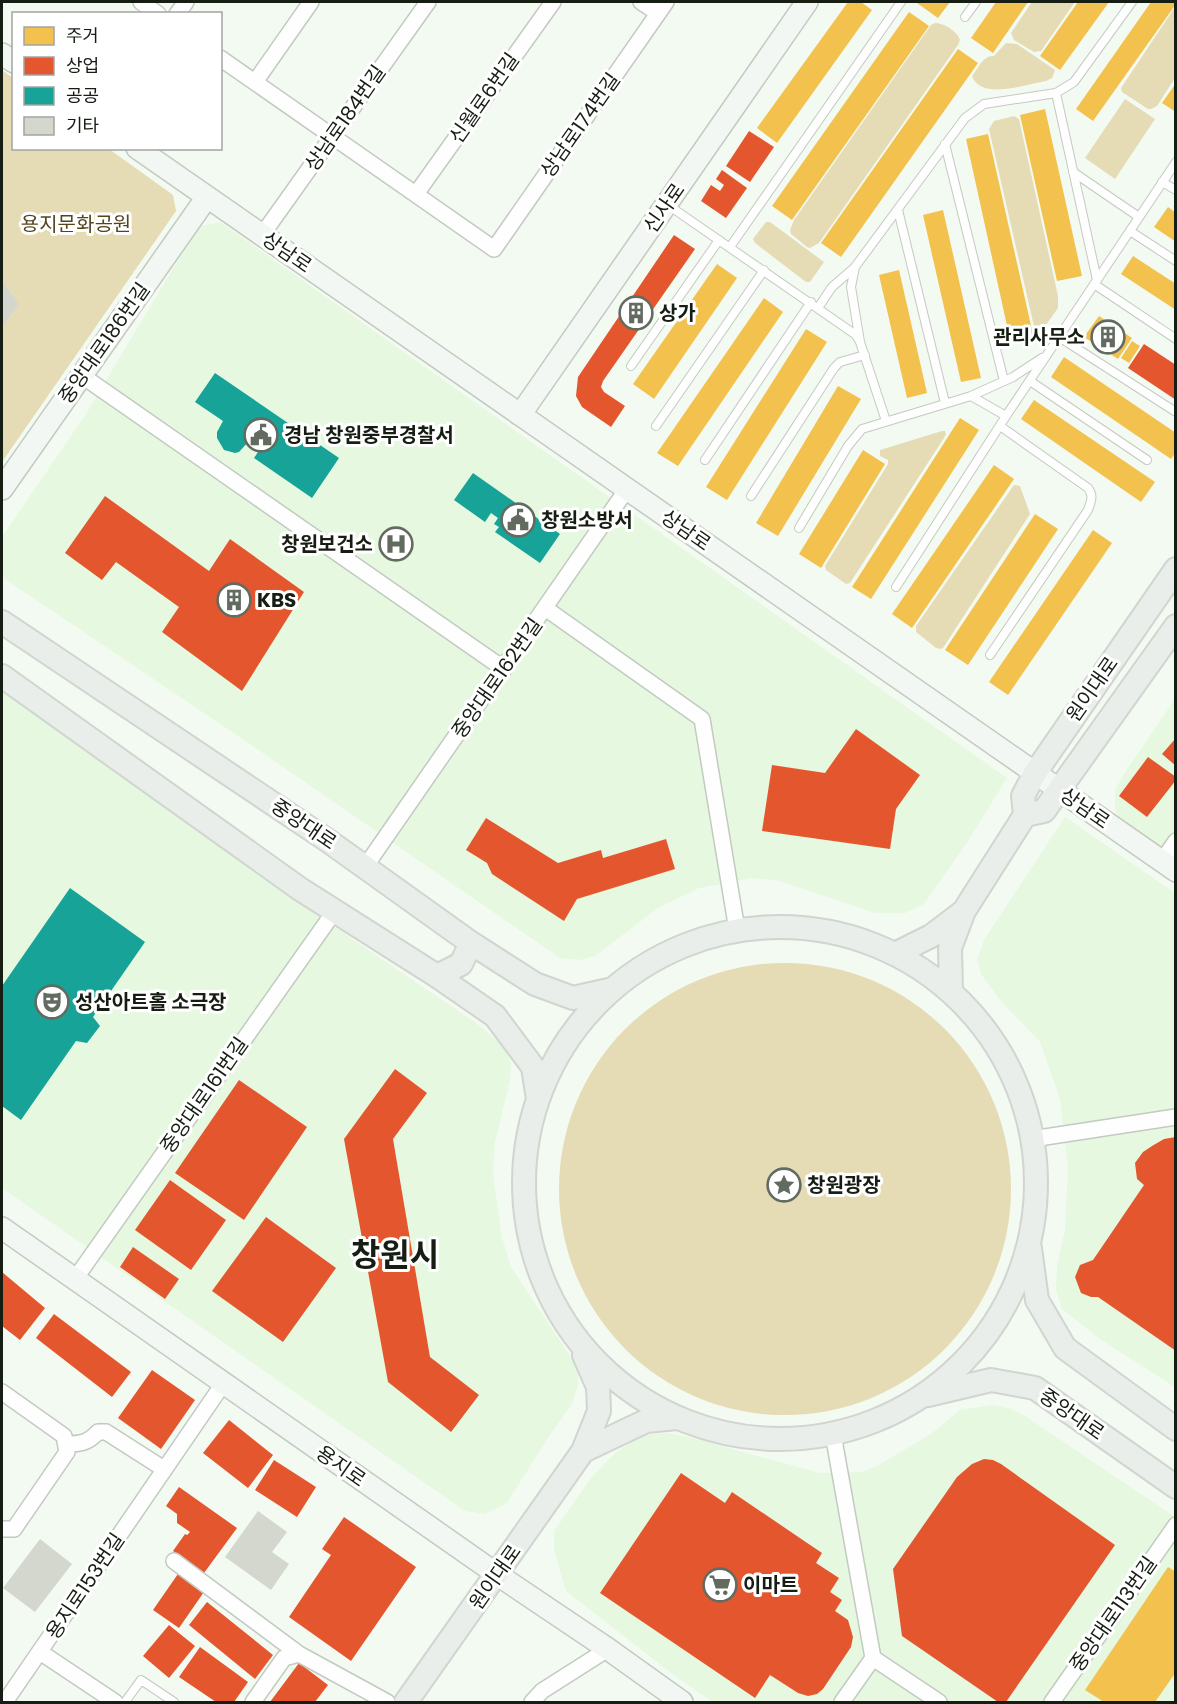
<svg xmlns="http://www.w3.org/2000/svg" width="1177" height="1704" font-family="Poppins,'Noto Sans KR',sans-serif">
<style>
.built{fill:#e6f8e0}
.green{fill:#e5dcb6}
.homes{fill:#f2c14e}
.shops{fill:#e4572e}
.public{fill:#17a398}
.building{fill:#d3d7cd}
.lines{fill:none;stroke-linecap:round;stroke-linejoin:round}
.service-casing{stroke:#c3cac1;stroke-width:10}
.minor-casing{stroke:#c3cac1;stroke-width:18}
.secondary-casing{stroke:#c3cac1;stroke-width:24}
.primary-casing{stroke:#d1d5d0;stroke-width:26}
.service{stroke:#fdfefd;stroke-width:8}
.minor{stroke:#fdfefd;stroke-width:15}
.secondary{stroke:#f3f7f4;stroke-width:21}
.primary{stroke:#e9eeea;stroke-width:22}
.labels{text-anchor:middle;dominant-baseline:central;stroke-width:6;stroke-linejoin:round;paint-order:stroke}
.street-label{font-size:20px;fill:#161e13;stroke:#fff}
.park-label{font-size:20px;fill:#53461d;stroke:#fff}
.poi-label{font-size:20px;font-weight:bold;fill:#161e13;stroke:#fff;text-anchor:start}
.town-label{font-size:32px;font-weight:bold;fill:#161e13;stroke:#fff}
</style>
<rect width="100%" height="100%" fill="#f3faf1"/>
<path class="built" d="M220 222 1007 778 968 841 924 904 905 913H875L780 881 752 878 699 888 658 908 595 956 580 960 560 958 247 742 5 579 2 572V537L86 414 198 227Z
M2 689 271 884 476 1023 505 1047 511 1063 510 1080 495 1142 493 1174 502 1238 511 1267 578 1368V1385L572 1404 550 1435 506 1504 484 1514 465 1511 2 1188Z
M1175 699V863L1119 823 1115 809V790L1126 771Z
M1065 817 1175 893V1387L1100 1339 1062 1309 1056 1290 1057 1265 1065 1230 1068 1166 1060 1099 1040 1042 1000 1000 981 974 977 960 984 940Z
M992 1405 1009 1408 1025 1416 1175 1517V1702H713L675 1676 566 1591 554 1550V1531L591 1478 615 1453 643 1434 669 1433 692 1438 820 1473 861 1472 877 1466 931 1434 960 1410Z"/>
<path class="green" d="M1032 2H1075L1041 51 1034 52 1014 40 1011 33Z
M1175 7V78L1157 106 1151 109H1148L1122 92 1121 88Z
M935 23C944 23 958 32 960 40L958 45 819 243 810 248 807 247 791 234 790 230 794 220 931 25Z
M1006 43 1017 44 1055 70 1052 78 1046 81C1027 84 981 101 972 76 978 69 983 55 994 56Z
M2 70 13 78 14 148 109 149 173 195 176 211 2 462Z
M1125 99 1155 119 1115 179 1085 158Z
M1014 116 1019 119 1058 296V308L1041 332 1039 333 1035 330 1033 322 989 129 994 121Z
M766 222H770L824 262 810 282H806L755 243 753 239Z
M942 431H945L946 434 944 438 850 583 846 584 826 570 825 566 888 464V460L880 456V450Z
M1014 485 1020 486 1030 514 943 648 940 649 936 648 916 632V626Z
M559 1189a226 226 0 1 1 452 0a226 226 0 1 1-452 0Z"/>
<path class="homes" d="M848 2H861L872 10 777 143 757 128Z
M918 2H950L938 18 917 3Z
M996 2H1028L993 53 971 38Z
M1078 2H1109L1060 70 1040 56Z
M1151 2H1176V4L1093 121 1076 109Z
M909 12 929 26 792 220 772 206Z
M958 49 978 63 841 257 821 243Z
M1176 83V112L1162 103Z
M1045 109 1082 276 1057 281 1020 115Z
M988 134 1034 339 1011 344 966 139Z
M1168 207 1176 213V242L1154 227Z
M943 210 981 378 961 382 923 215Z
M1133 256 1176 284V310L1121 274Z
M717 264 737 278 654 399 633 384Z
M899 270 927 393 907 398 879 275Z
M764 298 783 312 678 466 657 453Z
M1099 316 1132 338 1118 359 1084 337Z
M806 329 827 342 727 500 706 487Z
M1132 341 1140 346 1129 363 1121 358Z
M1064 357 1176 433V452L1171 459 1051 377Z
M838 386 861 399 778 536 756 523Z
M1034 400 1155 482 1141 502 1021 419Z
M960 418 979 430 871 599 852 587Z
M863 450 885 464 821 568 799 554Z
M994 465 1014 479 912 628 892 614Z
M1035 514 1058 529 968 665 945 650Z
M1093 530 1112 543 1008 695 989 682Z
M1168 1567 1176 1572V1672L1155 1702H1104L1085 1690Z"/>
<path class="shops" d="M749 131 774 147 750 182 726 166Z
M722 170 747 188 726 218 701 201 711 185 720 191 724 185 716 179Z
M674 235 695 249 603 381 601 387 604 392 625 406 611 427 582 407 576 396 578 377Z
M1144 344 1176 365V400L1128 368Z
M105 496 209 571 230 539 304 592 242 691 162 632 179 607 116 562 102 580 65 553Z
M856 729 920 775 896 809 890 849 762 831 772 765 825 773Z
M1176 738V766L1162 754Z
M1148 757 1176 777V780L1147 817 1119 796Z
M486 818 558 863 601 850 603 858 666 839 675 869 577 899 564 921 492 874 487 863 466 850Z
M395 1069 427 1093 393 1139 430 1357 479 1395 451 1432 388 1382 344 1139Z
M239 1080 307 1127 244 1220 175 1173Z
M1176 1137V1351L1098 1297H1091L1081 1293 1075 1277 1080 1265 1093 1260 1144 1185 1137 1179 1135 1163 1143 1152 1152 1146 1164 1139Z
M170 1180 226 1220 191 1270 135 1230Z
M266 1217 336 1268 283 1342 212 1291Z
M133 1247 179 1279 165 1299 120 1267Z
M2 1272 45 1308 20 1340 2 1326Z
M54 1314 131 1372 112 1397 36 1338Z
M152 1370 195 1400 161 1449 118 1418Z
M229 1420 273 1455 248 1488 203 1453Z
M984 1459 993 1460 1001 1464 1115 1545 1006 1702H998L902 1636 893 1569 957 1477 972 1464Z
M274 1460 316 1487 297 1517 255 1490Z
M681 1473 725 1503 732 1492 822 1553 816 1563 839 1578 830 1592 842 1600 835 1611 848 1620 853 1637 851 1647 823 1689 817 1694 808 1696 798 1693 770 1675 755 1698 600 1593Z
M179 1487 237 1528 204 1573 173 1551 185 1534 187 1535 190 1532 177 1523V1514L166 1506Z
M344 1517 416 1567 351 1661 289 1617 331 1555 322 1549Z
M180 1571 206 1589 179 1628 153 1610Z
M207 1602 273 1655 255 1679 189 1625Z
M169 1625 195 1646 169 1678 143 1656Z
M200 1647 248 1682 234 1702H216L179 1677Z
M299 1663 328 1685 315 1702H270Z"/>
<path class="public" d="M215 373 339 458 312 498 254 458 260 449 249 441 239 452 235 453 224 450 217 438V432L223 421 195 402Z
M473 473 560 534 540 563 495 532 499 527 494 524 498 518 491 513 485 522 454 500Z
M70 888 145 942 93 1017 100 1026 87 1043 76 1041 21 1120 2 1106V986Z"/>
<path class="building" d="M2 281 19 304 2 327Z
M258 1511 287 1532 272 1552 289 1564 271 1590 225 1557Z
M40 1539 72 1564 35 1612 3 1588Z"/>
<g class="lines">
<defs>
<path id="service" d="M965 17 976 2
M1056 93 1097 280
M945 144 1004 381
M1073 172 1139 217
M1162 182 1176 190
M668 205 856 335 860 342 886 421
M898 210 945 403
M1130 231 1176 261
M730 247 901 2
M1094 284 1176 339
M818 308 832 287 854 268
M1059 337 1176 412
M860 342 851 287 855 267 965 118 984 104 1056 93 1074 82 1132 2
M631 366 719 240
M1030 381 1147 460
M971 396 1006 416
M656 426 764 270
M705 460 811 302
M751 496 834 368 840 362 865 355
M799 528 848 446 862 429 971 396 1013 377 1042 358
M896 587 1006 416 1176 162
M990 655 1088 510C1091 501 1094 496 1088 488L1000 426
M125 1702 141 1680 174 1702"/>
<path id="minor" d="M141 2 158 14
M641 2 658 13
M177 14 186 2
M220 58 494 249 666 2
M255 82 311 2
M416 194 553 2
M262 235 428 2
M81 375 504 669
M545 608 702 719 737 930
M1162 861 1176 841
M365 867 627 489
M1032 1139 1176 1117
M75 1279 334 912
M2 1392 64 1436 67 1452 14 1529H2
M833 1434 873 1658 939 1702
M66 1444C80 1444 88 1443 98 1432H106L164 1469
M174 1561 299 1654
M40 1652 115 1702
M5 1702 223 1384
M253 1702 284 1658 299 1654 387 1702
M532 1702 542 1691 608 1649
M842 1702 873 1658
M1052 1702 1176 1525"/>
<path id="secondary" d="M2 54 14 62
M137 148 1176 871
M520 415 807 2
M2 489 207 197
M2 1228 498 1575 608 1649 682 1702"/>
<path id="primary" d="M2 622 327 840 471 943 535 984 573 998 613 989
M2 676 300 889 437 976 495 1016 533 1067 538 1099
M1025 815 1044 811 1176 626
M524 1183a256 256 0 1 1 512 0a256 256 0 1 1-512 0Z
M895 954 931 936 964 911
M437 976 461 964 471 943
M951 992 950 948 964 911 1025 815 1023 796 1035 773 1176 569
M1030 1248 1037 1300 1065 1348 1176 1429
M928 1395 991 1380 1035 1388 1176 1487
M583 1451 646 1421 677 1418
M406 1702 583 1451 599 1411 598 1387 584 1355"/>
</defs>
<use href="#service" class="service-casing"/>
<use href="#minor" class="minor-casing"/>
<use href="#secondary" class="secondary-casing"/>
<use href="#primary" class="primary-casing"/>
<use href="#service" class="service"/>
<use href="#minor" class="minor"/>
<use href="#secondary" class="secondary"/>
<use href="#primary" class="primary"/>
</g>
<defs>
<symbol id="building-ring" viewBox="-11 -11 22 22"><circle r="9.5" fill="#fff" stroke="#636b61" stroke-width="1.5"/><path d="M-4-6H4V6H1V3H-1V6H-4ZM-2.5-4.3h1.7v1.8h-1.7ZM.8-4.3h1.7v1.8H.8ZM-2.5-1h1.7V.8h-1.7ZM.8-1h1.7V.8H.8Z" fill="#636b61"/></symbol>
<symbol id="civic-ring" viewBox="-11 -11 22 22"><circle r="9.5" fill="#fff" stroke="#636b61" stroke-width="1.5"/><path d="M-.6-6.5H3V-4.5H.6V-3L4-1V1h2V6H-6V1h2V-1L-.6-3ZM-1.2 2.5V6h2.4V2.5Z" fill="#636b61"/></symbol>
<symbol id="hospital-ring" viewBox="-11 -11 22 22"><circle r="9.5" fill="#fff" stroke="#636b61" stroke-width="1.5"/><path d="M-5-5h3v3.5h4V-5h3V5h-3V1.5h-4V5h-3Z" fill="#636b61"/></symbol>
<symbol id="theatre-ring" viewBox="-11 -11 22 22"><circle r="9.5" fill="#fff" stroke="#636b61" stroke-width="1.5"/><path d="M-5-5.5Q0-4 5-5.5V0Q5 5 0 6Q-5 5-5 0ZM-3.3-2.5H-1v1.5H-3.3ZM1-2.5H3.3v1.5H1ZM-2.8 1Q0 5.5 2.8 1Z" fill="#636b61"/></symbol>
<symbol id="sight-ring" viewBox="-11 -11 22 22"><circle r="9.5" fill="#fff" stroke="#636b61" stroke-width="1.5"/><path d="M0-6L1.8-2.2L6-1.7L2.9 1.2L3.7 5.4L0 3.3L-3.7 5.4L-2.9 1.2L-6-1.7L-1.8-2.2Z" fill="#636b61"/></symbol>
<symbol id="supermarket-ring" viewBox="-11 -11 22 22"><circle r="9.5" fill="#fff" stroke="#636b61" stroke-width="1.5"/><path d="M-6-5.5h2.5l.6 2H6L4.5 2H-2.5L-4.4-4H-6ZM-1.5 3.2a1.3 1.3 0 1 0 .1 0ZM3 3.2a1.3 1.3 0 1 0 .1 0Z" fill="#636b61"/></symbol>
</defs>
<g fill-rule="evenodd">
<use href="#building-ring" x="617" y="294" width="38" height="38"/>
<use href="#building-ring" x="1089" y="318" width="38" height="38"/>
<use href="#civic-ring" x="242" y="416" width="38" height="38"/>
<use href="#civic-ring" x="499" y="501" width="38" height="38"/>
<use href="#hospital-ring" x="377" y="525" width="38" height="38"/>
<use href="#building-ring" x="215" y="581" width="38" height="38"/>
<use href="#theatre-ring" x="33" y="983" width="38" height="38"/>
<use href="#sight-ring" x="765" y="1166" width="38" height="38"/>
<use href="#supermarket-ring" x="701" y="1566" width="38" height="38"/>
</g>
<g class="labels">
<g class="street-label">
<text transform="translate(484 98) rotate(-55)">신월로6번길</text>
<text transform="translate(345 118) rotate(-55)">상남로184번길</text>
<text transform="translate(580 125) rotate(-55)">상남로174번길</text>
<text transform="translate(664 208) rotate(-55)">신사로</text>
<text transform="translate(287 252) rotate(35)">상남로</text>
<text transform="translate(104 343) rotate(-55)">중앙대로186번길</text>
<text transform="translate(686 530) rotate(35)">상남로</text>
<text transform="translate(497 678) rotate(-55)">중앙대로162번길</text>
<text transform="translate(1092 689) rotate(-55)">원이대로</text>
<text transform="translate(1085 808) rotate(35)">상남로</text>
<text transform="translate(304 824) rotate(34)">중앙대로</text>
<text transform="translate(204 1095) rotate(-55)">중앙대로161번길</text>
<text transform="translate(1072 1414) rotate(35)">중앙대로</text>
<text transform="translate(341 1466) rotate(35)">용지로</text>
<text transform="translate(495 1577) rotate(-55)">원이대로</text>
<text transform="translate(85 1586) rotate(-56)">용지로153번길</text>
<text transform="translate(1113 1614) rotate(-55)">중앙대로113번길</text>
</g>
<g class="park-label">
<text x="76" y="224">용지문화공원</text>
</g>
<g class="poi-label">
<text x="659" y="313">상가</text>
<text x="1085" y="337" text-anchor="end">관리사무소</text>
<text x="284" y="435">경남 창원중부경찰서</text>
<text x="541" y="520">창원소방서</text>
<text x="373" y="544" text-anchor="end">창원보건소</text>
<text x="257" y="600">KBS</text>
<text x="75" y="1002">성산아트홀 소극장</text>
<text x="807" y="1185">창원광장</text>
<text x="743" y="1585">이마트</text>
</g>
<g class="town-label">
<text x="395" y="1254">창원시</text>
</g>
</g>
<rect width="1177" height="1704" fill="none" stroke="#161e13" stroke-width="6"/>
<rect x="12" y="12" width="210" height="138" fill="#ffffff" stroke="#a2a5a1" stroke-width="1.5"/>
<rect x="24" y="27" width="30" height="18" fill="#f2c14e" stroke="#a2a5a1" stroke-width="1.5"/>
<text x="66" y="42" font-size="18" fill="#161e13">주거</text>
<rect x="24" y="57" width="30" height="18" fill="#e4572e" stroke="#a2a5a1" stroke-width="1.5"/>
<text x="66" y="72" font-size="18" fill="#161e13">상업</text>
<rect x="24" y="87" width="30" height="18" fill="#17a398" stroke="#a2a5a1" stroke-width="1.5"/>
<text x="66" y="102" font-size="18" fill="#161e13">공공</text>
<rect x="24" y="117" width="30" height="18" fill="#d3d7cd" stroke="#a2a5a1" stroke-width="1.5"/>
<text x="66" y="132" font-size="18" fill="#161e13">기타</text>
</svg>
